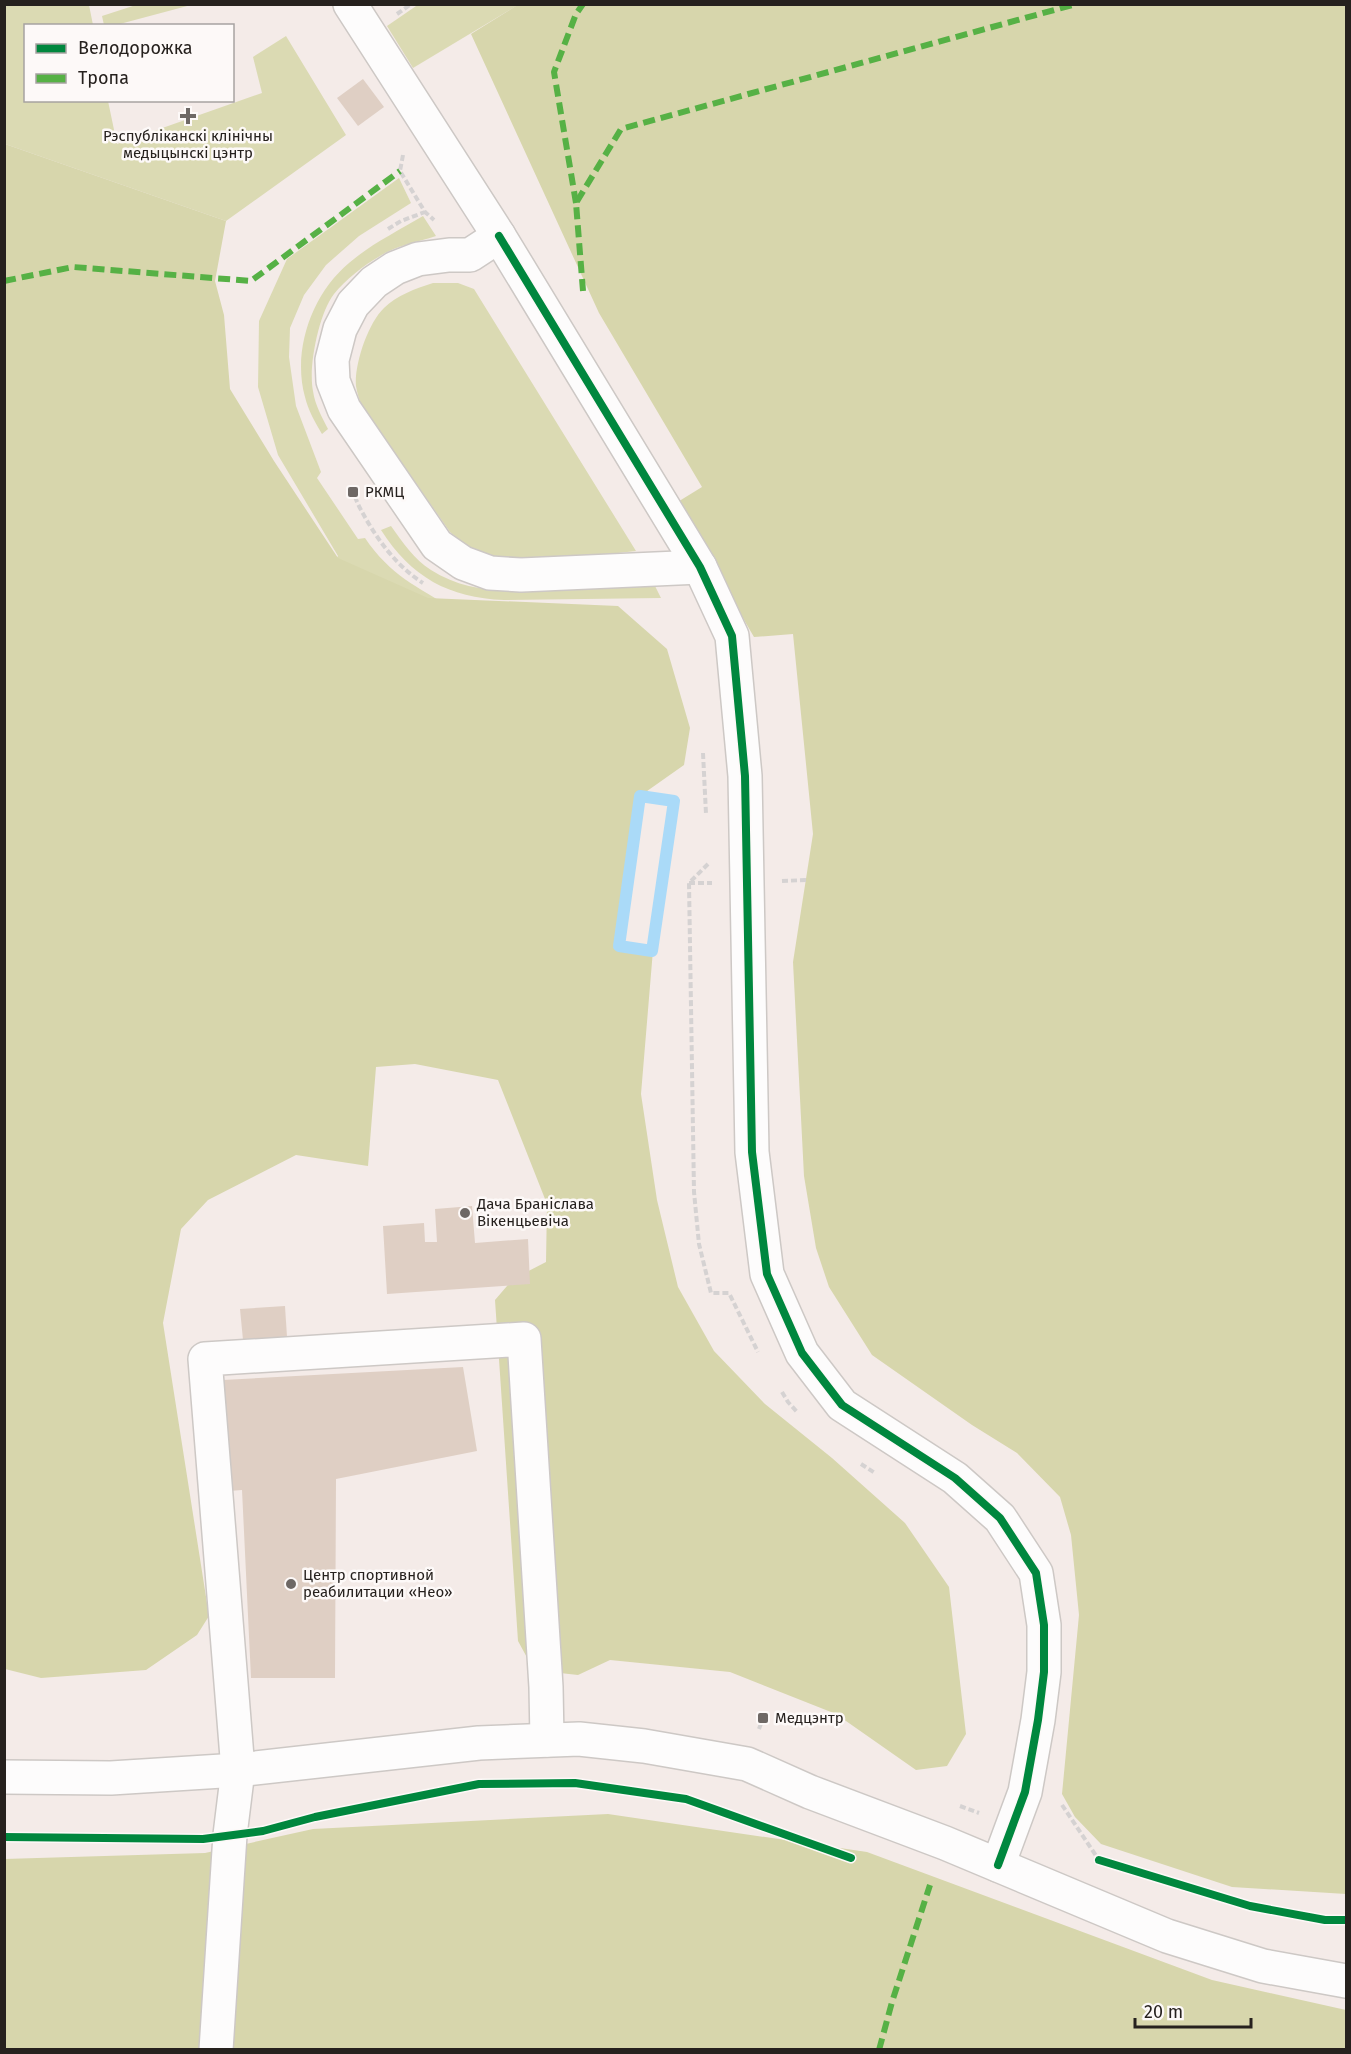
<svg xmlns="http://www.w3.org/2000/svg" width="1351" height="2054" font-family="'Fira Sans',sans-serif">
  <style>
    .green { fill: #dbdab3 }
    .forest { fill: #d7d6ac }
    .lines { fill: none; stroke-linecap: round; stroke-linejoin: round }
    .stream { stroke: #aadaf8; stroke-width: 12 }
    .building { fill: #dfcfc4 }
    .minor-casing { stroke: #cdc8c5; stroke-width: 36 }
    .path { stroke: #d5d2d2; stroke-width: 4; stroke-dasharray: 6 3; stroke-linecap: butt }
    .minor { stroke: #fdfcfc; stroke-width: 33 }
    .quiet { stroke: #56b145; stroke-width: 6; stroke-dasharray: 12 6; stroke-linecap: butt }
    .cycleway-casing { stroke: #fdf9f8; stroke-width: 11 }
    .cycleway { stroke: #00873e; stroke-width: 8 }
    .poi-dot { fill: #6e6865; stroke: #fdf9f8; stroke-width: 2 }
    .labels { text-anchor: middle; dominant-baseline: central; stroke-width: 5; stroke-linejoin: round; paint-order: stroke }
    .poi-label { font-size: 15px; fill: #26211e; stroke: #fdf9f8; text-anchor: start }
  </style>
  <rect width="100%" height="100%" fill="#f4ebe8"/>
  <g class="green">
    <path d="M 5,4 L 89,5 L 93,25 L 26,26 L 26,100 L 108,101 L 117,144 L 262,93 L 253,57 L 286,36 L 346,135 L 226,221 L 5,144 Z"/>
    <path d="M 139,4 L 191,4 L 191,5 L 116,25 L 104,25 L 102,16 Z"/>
    <path d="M 419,4 L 518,4 L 518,5 L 413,68 L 387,26 Z"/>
    <path d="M 399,178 L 411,203 L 359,236 L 326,265 L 304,295 L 290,328 L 289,357 L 296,406 L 321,472 L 317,478 L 358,539 L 365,538 C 390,575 417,587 454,609 L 333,563 L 338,556 L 278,455 L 258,387 L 259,321 L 287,259 Z"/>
    <path d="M 423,216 L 436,236 C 418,242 395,246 380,256 C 364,265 345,280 334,294 C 319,313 308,367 313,391 C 315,405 322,417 328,429 L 322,434 C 315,422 308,410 305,397 C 292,350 312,294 349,263 C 371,244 398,231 423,216 Z"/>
    <path d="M 433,283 L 458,283 L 474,289 L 636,551 L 547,561 L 501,558 L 470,549 L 450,532 L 361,405 C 359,399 357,392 356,386 C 354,365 368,323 384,308 C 397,295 415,289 433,283 Z"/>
    <path d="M 391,526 C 403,543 414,559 431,570 C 479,601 543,590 596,586 C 616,585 636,582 655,586 L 661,598 L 504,600 C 449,598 411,577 381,530 Z"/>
  </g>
  <g class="forest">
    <path d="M 519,4 L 1346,5 L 1346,1894 L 1232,1887 L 1101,1844 L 1075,1817 L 1062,1794 L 1079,1615 L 1071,1535 L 1060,1497 L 1017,1453 L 972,1425 L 872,1355 L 829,1287 L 816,1248 L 804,1176 L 793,962 L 813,834 L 793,634 L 754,637 L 676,503 L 702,487 L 599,313 L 471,34 Z"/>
    <path d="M 5,144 L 226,221 L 215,281 L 224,315 L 230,389 L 274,461 L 338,558 L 428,598 L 618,606 L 667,649 L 690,728 L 684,765 L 640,796 L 618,946 L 653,950 L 641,1094 L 657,1200 L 678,1287 L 714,1351 L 765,1404 L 832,1458 L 905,1523 L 949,1587 L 966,1734 L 947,1766 L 916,1770 L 836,1714 L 730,1672 L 610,1660 L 578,1675 L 551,1672 L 530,1663 L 518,1641 L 495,1300 L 513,1279 L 546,1262 L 547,1204 L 498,1080 L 415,1064 L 376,1067 L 368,1166 L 296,1155 L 208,1200 L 181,1229 L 163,1323 L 209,1616 L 197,1635 L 146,1670 L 41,1678 L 5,1669 Z"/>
    <path d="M 608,1814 L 867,1852 L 1212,1980 L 1346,2010 L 1346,2049 L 5,2049 L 4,1859 L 205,1853 L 313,1829 Z"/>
  </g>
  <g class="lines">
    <path class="stream" d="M 640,796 L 674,801 L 652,951 L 619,946 Z"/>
  </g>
  <g class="building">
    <path d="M 363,79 L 384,107 L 358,126 L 337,98 Z"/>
    <path d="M 472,1206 L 475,1243 L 528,1239 L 530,1284 L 387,1294 L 383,1226 L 424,1223 L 425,1242 L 437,1242 L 435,1209 Z"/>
    <path d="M 285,1306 L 287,1337 L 243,1340 L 240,1309 Z"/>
    <path d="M 463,1367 L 477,1451 L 336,1479 L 335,1678 L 251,1678 L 242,1490 L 229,1491 L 223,1380 Z"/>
  </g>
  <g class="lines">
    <g class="minor-casing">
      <g id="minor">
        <path d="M 350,4 L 499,236 L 700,567 L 732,636 L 745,776 L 752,1152 L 767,1274 L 802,1353 L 842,1405 L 955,1478 L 1000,1518 L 1036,1573 L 1044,1625 L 1044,1672 L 1038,1720 L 1025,1792 L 998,1865"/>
        <path d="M 499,236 L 470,255 L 449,255 L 418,259 L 395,268 L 374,282 L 353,304 L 340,329 L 332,360 L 333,381 L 344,409 L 437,545 L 463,563 L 490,573 L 521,575 L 700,567"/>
        <path d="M 4,1777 L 111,1778 L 238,1770 L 479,1743 L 579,1739 L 644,1746 L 747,1764 L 810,1792 L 945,1843 L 1167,1936 L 1263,1966 L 1346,1981"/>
        <path d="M 216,2050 L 230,1835 L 238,1770 L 205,1359 L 524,1339 L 546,1687 L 547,1740"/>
      </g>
    </g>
    <g class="path">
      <path d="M 397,14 L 411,4"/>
      <path d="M 403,155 L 400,171 L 425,212 L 434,220"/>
      <path d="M 388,229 L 401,221 L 425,212"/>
      <path d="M 350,489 C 355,495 357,503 361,510 C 376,538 396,566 423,583"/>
      <path d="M 703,753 L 706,814"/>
      <path d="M 708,864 L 689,883 L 694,1192 L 699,1244 L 711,1293 L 729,1293 L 758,1352"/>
      <path d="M 782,881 L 806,880"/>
      <path d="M 689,883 L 712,883"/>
      <path d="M 782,1392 L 788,1402 L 797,1412"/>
      <path d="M 861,1464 L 875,1473"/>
      <path d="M 759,1729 L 763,1718"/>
      <path d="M 1062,1805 L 1099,1860"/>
      <path d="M 960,1806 L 979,1813"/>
    </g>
    <use href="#minor" class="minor"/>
    <g class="quiet">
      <path d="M 576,203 L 554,72 L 576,14 L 583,4"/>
      <path d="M 4,281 L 73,267 L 251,281 L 400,171"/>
      <path d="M 583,291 L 576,203 L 621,129 L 1076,4"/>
      <path d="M 879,2050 L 892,2002 L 930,1885"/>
    </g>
    <g class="cycleway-casing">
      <g id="cycleway">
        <path d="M 499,236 L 700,567 L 732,636 L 745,776 L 752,1152 L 767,1274 L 802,1353 L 842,1405 L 955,1478 L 1000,1518 L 1036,1573 L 1044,1625 L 1044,1672 L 1038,1720 L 1025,1792 L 998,1865"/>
        <path d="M 4,1837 L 203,1839 L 263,1831 L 315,1817 L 479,1784 L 575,1783 L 686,1799 L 851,1858"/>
        <path d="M 1099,1860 L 1250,1906 L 1325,1920 L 1346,1920"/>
      </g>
    </g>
    <use href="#cycleway" class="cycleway"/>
  </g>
  <g class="poi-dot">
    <path d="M185 107h6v6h6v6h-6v6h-6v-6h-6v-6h6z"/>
    <rect x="347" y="486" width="12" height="12" rx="3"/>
    <circle cx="465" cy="1213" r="6"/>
    <circle cx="291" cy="1584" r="6"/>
    <rect x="757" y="1712" width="12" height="12" rx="3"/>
  </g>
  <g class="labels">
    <g class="poi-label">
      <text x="188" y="136" text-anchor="middle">Рэспубліканскі клінічны<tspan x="188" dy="17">медыцынскі цэнтр</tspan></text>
      <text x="365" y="492">РКМЦ</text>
      <text x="477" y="1204">Дача Браніслава<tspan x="477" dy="17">Вікенцьевіча</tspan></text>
      <text x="303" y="1575">Центр спортивной<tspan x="303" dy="17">реабилитации «Нео»</tspan></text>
      <text x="775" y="1718">Медцэнтр</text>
    </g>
  </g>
  <rect width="1351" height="2054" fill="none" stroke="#26211e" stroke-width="12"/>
  <rect x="24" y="24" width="210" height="78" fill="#fdf9f8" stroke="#a7a3a1" stroke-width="1.5"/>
  <rect x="36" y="44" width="30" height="9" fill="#00873e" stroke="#a7a3a1" stroke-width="1.5"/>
  <text x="78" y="54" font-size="18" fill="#26211e">Велодорожка</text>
  <rect x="36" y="74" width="30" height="9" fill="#56b145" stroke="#a7a3a1" stroke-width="1.5"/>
  <text x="78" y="84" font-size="18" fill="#26211e">Тропа</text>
  <path d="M1135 2018v9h116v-9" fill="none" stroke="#26211e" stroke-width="3"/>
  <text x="1144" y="2018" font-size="18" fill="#26211e" stroke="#fdf9f8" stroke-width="4.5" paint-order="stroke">20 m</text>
</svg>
